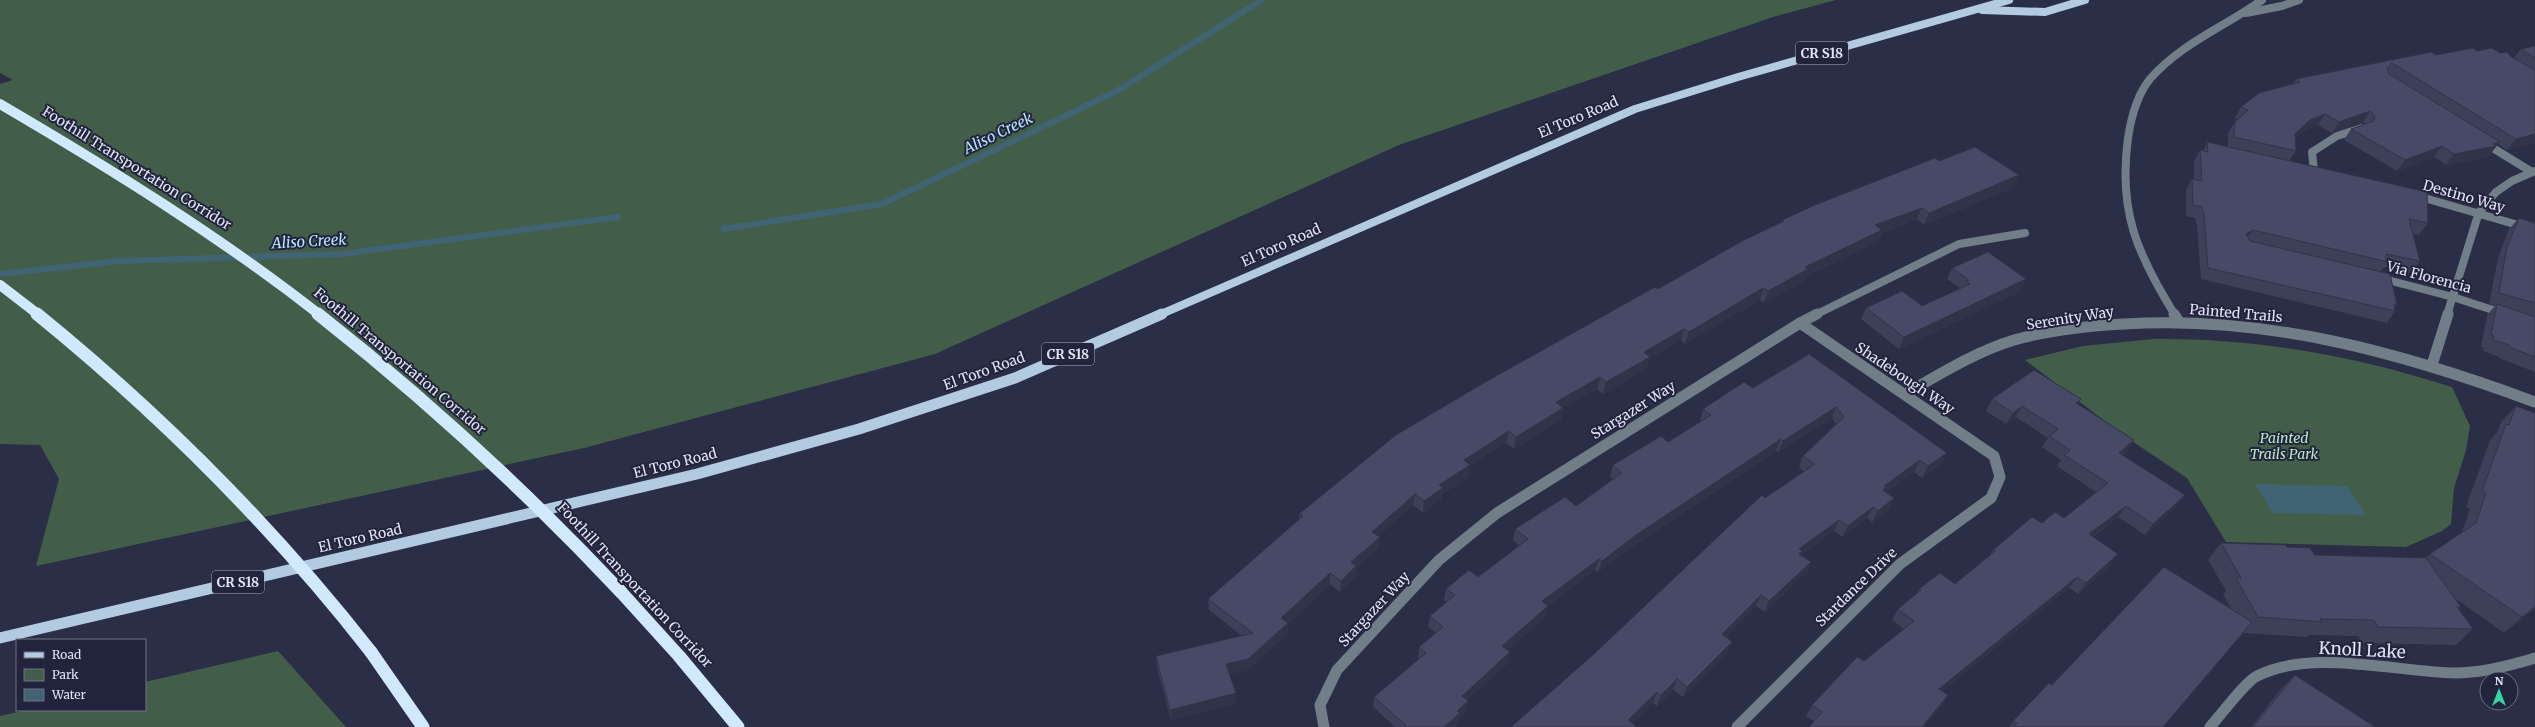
<svg xmlns="http://www.w3.org/2000/svg" width="2535" height="727" font-family="Merriweather,serif">
  <style>
    .green { fill: #435e48 }
    .water { fill: #416474 }
    .lines { fill: none; stroke-linecap: round; stroke-linejoin: round }
    .stream { stroke: #416474; stroke-width: 6 }
    .minor-far1 { stroke: #717e88; stroke-width: 8 }
    .minor { stroke: #717e88; stroke-width: 11 }
    .major-far1 { stroke: #b2cbe1; stroke-width: 8 }
    .major { stroke: #b2cbe1; stroke-width: 11 }
    .highway { stroke: #d1e9fe; stroke-width: 13 }
    .highway-bridge-far1 { stroke: #d1e9fe; stroke-width: 10 }
    .highway-bridge { stroke: #d1e9fe; stroke-width: 13 }
    .wall { fill: #3c4059 }
    .shaded-wall { fill: #313448 }
    .building { fill: #464a67; stroke: #313448 }
    .labels { text-anchor: middle; dominant-baseline: central; stroke-width: 4; stroke-linejoin: round; paint-order: stroke }
    .shield { fill: #21243c; stroke: #a7aabd; stroke-width: 1 }
    .shield-label { font-size: 13px; font-weight: bold; fill: #e1e4f4 }
    .street-label { font-size: 14px; fill: #e1e4f4; stroke: #21243c }
    .park-label { font-size: 14px; font-style: italic; fill: #b8ebc1; stroke: #21243c }
    .water-label { font-size: 15px; font-style: italic; fill: #b3e7fe; stroke: #21243c }
    .near-street-label { font-size: 17px; fill: #e1e4f4; stroke: #21243c }
  </style>
  <rect width="100%" height="100%" fill="#2b2e47"/>
  <g class="green">
    <path d="M 0,0 L 1836,0 L 1776,16 L 1399,145 L 935,354 L 584,448 L 36,566 L 59,479 L 40,445 L 0,444 L 0,84 L 13,80 L 0,73 Z"/>
    <path d="M 2154,339 C 2257,338 2355,356 2452,387 L 2470,426 L 2466,450 L 2454,488 L 2451,524 L 2442,531 L 2406,547 L 2226,542 L 2187,478 L 2123,435 L 2025,360 L 2083,346 Z"/>
    <path d="M 278,651 L 346,727 L 0,727 L 0,716 L 27,710 L 145,710 L 145,682 Z"/>
  </g>
  <path class="water" d="M 2255,484 L 2347,486 L 2366,515 L 2273,513 Z"/>
  <g class="lines">
    <g class="stream">
      <path d="M 723,229 L 882,204 L 1117,91 L 1262,0"/>
      <path d="M 0,274 L 119,261 L 343,254 L 618,217"/>
    </g>
    <g class="minor-far1">
      <path d="M 2246,13 L 2282,6 L 2299,0"/>
      <path d="M 2483,142 L 2532,172"/>
      <path d="M 2314,172 L 2312,152 L 2337,136 L 2362,128"/>
      <path d="M 2414,195 L 2535,230"/>
      <path d="M 2380,278 L 2453,297 L 2505,314"/>
      <path d="M 1815,315 L 1959,244 L 2025,233"/>
      <path d="M 2175,315 C 2137,254 2118,211 2128,138 C 2131,118 2137,95 2150,79 C 2180,44 2226,26 2262,0"/>
      <path d="M 2447,315 L 2479,212 L 2496,192 L 2512,181 L 2535,171"/>
    </g>
    <g class="minor">
      <path d="M 2174,314 L 2179,322"/>
      <path d="M 2432,365 L 2448,314"/>
      <path d="M 1905,394 C 1940,374 1975,352 2014,340 C 2049,330 2088,326 2124,324 C 2267,315 2403,353 2535,402"/>
      <path d="M 1324,727 L 1320,705 L 1337,670 L 1439,560 L 1497,513 L 1800,323 L 1817,314"/>
      <path d="M 1737,727 L 1900,564 L 1991,498 L 2000,477 L 1994,456 L 1800,323"/>
      <path d="M 2210,727 C 2220,716 2246,681 2257,676 C 2312,648 2396,672 2455,673 C 2482,673 2509,666 2535,658"/>
    </g>
    <g class="major-far1">
      <path d="M 1982,10 L 2045,12 L 2085,0"/>
      <path d="M 1159,315 L 1635,109 L 1738,77 L 2009,0"/>
    </g>
    <path class="major" d="M 0,638 L 697,474 L 859,429 L 1015,378 L 1162,314"/>
    <g class="highway">
      <path d="M 621,592 L 679,656 L 738,727"/>
      <path d="M 371,652 L 423,727"/>
    </g>
    <g class="highway-bridge-far1">
      <path d="M 0,104 C 111,169 219,236 320,315"/>
      <path d="M 0,285 L 39,315"/>
    </g>
    <g class="highway-bridge">
      <path d="M 37,314 C 160,414 274,528 371,652"/>
      <path d="M 318,314 C 426,399 527,492 621,592"/>
    </g>
  </g>
  <g class="wall">
    <path d="M 2535,46 L 2535,143 L 2507,150 L 2498,144 L 2491,153 L 2487,157 L 2446,165 L 2434,157 L 2397,171 L 2344,140 L 2351,129 L 2365,124 L 2363,122 L 2332,133 L 2318,125 L 2303,131 L 2295,138 L 2296,151 L 2289,161 L 2428,223 L 2419,235 L 2412,233 L 2420,261 L 2411,273 L 2384,267 L 2380,272 L 2397,305 L 2395,307 L 2395,311 L 2387,323 L 2201,279 L 2197,226 L 2195,218 L 2186,216 L 2186,190 L 2192,179 L 2194,179 L 2194,162 L 2200,150 L 2203,151 L 2207,142 L 2228,147 L 2228,133 L 2235,122 L 2237,120 L 2235,118 L 2241,107 L 2293,83 L 2296,79 L 2436,55 L 2477,51 L 2500,53 L 2510,56 L 2514,58 L 2521,49 Z"/>
    <path d="M 1939,161 L 2014,187 L 1924,225 L 1917,219 L 1882,233 L 1878,242 L 1806,276 L 1804,281 L 1764,303 L 1760,300 L 1685,344 L 1681,340 L 1650,358 L 1647,368 L 1603,394 L 1597,389 L 1563,408 L 1561,420 L 1514,449 L 1506,443 L 1470,466 L 1469,477 L 1442,494 L 1441,499 L 1423,513 L 1413,505 L 1378,536 L 1379,548 L 1356,568 L 1356,577 L 1340,592 L 1330,584 L 1288,624 L 1287,634 L 1248,670 L 1229,674 L 1236,704 L 1171,720 L 1157,667 L 1156,656 L 1242,636 L 1209,610 L 1208,599 L 1299,520 L 1299,514 L 1658,289 L 1781,223 L 1782,220 Z"/>
    <path d="M 2519,218 L 2535,223 L 2535,372 L 2499,358 L 2499,357 L 2483,351 L 2484,348 L 2481,347 L 2487,315 L 2495,306 L 2489,304 L 2498,258 L 2509,229 Z"/>
    <path d="M 1952,268 L 2021,291 L 1899,349 L 1861,319 L 1866,308 L 1922,306 L 1960,288 L 1947,279 Z"/>
    <path d="M 1809,354 L 1941,464 L 1922,478 L 1914,472 L 1886,492 L 1894,498 L 1889,510 L 1872,522 L 1867,518 L 1842,537 L 1834,531 L 1801,555 L 1811,562 L 1806,573 L 1765,612 L 1756,606 L 1726,637 L 1732,642 L 1727,653 L 1683,697 L 1673,690 L 1657,706 L 1653,703 L 1632,723 L 1511,727 L 1594,654 L 1765,498 L 1804,472 L 1799,467 L 1803,456 L 1836,424 L 1832,418 L 1778,452 L 1776,451 L 1632,547 L 1598,572 L 1595,570 L 1548,606 L 1546,617 L 1507,650 L 1510,652 L 1508,663 L 1467,700 L 1468,701 L 1466,712 L 1459,719 L 1458,724 L 1454,727 L 1395,727 L 1373,707 L 1374,697 L 1419,659 L 1418,658 L 1419,647 L 1436,633 L 1428,627 L 1430,616 L 1447,602 L 1444,600 L 1446,589 L 1478,577 L 1520,546 L 1513,540 L 1515,529 L 1576,506 L 1613,479 L 1610,476 L 1613,465 L 1668,442 L 1701,422 L 1700,421 L 1703,409 L 1753,388 Z"/>
    <path d="M 1992,399 L 2078,405 L 2134,440 L 2127,452 L 2123,455 L 2185,495 L 2176,507 L 2145,535 L 2118,517 L 2093,537 L 2110,566 L 2078,594 L 2069,588 L 1942,691 L 1948,695 L 1942,706 L 1814,721 L 1806,716 L 1812,705 L 1864,661 L 1904,629 L 1892,620 L 1898,609 L 1916,594 L 1919,589 L 1955,584 L 1989,556 L 1993,550 L 2042,523 L 2064,518 L 2096,492 L 2057,466 L 2061,460 L 2042,447 L 2048,438 L 2016,417 L 2006,424 L 1986,411 Z"/>
    <path d="M 2516,406 L 2535,413 L 2535,609 L 2504,633 L 2455,598 L 2461,607 L 2459,609 L 2473,629 L 2456,645 L 2363,643 L 2358,636 L 2309,635 L 2307,637 L 2244,633 L 2244,632 L 2163,727 L 2009,727 L 2013,721 L 2052,685 L 2231,609 L 2223,594 L 2226,591 L 2208,560 L 2221,543 L 2287,547 L 2315,555 L 2426,558 L 2430,554 L 2462,532 L 2470,509 L 2466,507 L 2490,440 L 2497,433 L 2501,422 Z"/>
    <path d="M 2295,675 L 2375,727 L 2251,727 L 2280,690 Z"/>
  </g>
  <g class="shaded-wall">
    <path d="M 2370,111 L 2363,122 L 2332,133 L 2339,122 Z"/>
    <path d="M 2325,114 L 2318,125 L 2303,131 L 2288,145 L 2295,134 L 2310,120 Z"/>
    <path d="M 2535,134 L 2535,143 L 2507,150 L 2516,139 Z"/>
    <path d="M 2500,142 L 2491,153 L 2487,157 L 2446,165 L 2454,154 Z"/>
    <path d="M 2442,146 L 2434,157 L 2397,171 L 2405,160 Z"/>
    <path d="M 2019,175 L 2014,187 L 1924,225 L 1929,213 Z"/>
    <path d="M 1922,208 L 1917,219 L 1882,233 L 1878,242 L 1806,276 L 1804,281 L 1764,303 L 1768,291 L 1805,267 L 1875,225 Z"/>
    <path d="M 2253,230 L 2245,241 L 2246,234 Z"/>
    <path d="M 2026,279 L 2021,291 L 1899,349 L 1904,337 Z"/>
    <path d="M 1763,288 L 1760,300 L 1685,344 L 1689,332 Z"/>
    <path d="M 1684,329 L 1681,340 L 1650,358 L 1647,368 L 1603,394 L 1606,382 L 1644,352 Z"/>
    <path d="M 1600,377 L 1597,389 L 1553,414 L 1556,402 Z"/>
    <path d="M 2022,406 L 2016,417 L 2006,424 L 2013,413 Z"/>
    <path d="M 1836,407 L 1832,418 L 1778,452 L 1783,441 Z"/>
    <path d="M 1563,408 L 1561,420 L 1514,449 L 1516,437 Z"/>
    <path d="M 1509,431 L 1506,443 L 1470,466 L 1469,477 L 1442,494 L 1441,499 L 1423,513 L 1424,501 L 1464,460 Z"/>
    <path d="M 1781,439 L 1776,451 L 1632,547 L 1598,572 L 1602,561 L 1636,535 Z"/>
    <path d="M 2134,440 L 2127,452 L 2112,464 L 2119,453 Z"/>
    <path d="M 1947,453 L 1941,464 L 1922,478 L 1928,466 Z"/>
    <path d="M 1920,460 L 1914,472 L 1882,495 L 1877,501 L 1884,486 Z"/>
    <path d="M 1415,494 L 1413,505 L 1371,543 L 1372,532 Z"/>
    <path d="M 2185,495 L 2176,507 L 2145,535 L 2153,524 Z"/>
    <path d="M 1894,498 L 1889,510 L 1872,522 L 1878,511 Z"/>
    <path d="M 2126,506 L 2118,517 L 2081,545 L 2089,534 Z"/>
    <path d="M 1873,507 L 1867,518 L 1842,537 L 1848,526 Z"/>
    <path d="M 1839,520 L 1834,531 L 1801,555 L 1798,562 L 1799,549 Z"/>
    <path d="M 1380,537 L 1379,548 L 1356,568 L 1356,577 L 1340,592 L 1341,581 L 1351,562 Z"/>
    <path d="M 2118,554 L 2110,566 L 2078,594 L 2086,583 Z"/>
    <path d="M 1599,559 L 1595,570 L 1548,606 L 1546,617 L 1499,657 L 1502,646 L 1542,601 Z"/>
    <path d="M 1811,562 L 1806,573 L 1765,612 L 1769,601 Z"/>
    <path d="M 1330,573 L 1330,584 L 1288,624 L 1287,634 L 1248,670 L 1227,675 L 1226,664 L 1281,618 Z"/>
    <path d="M 2077,577 L 2069,588 L 1932,699 L 1939,689 Z"/>
    <path d="M 1761,595 L 1756,606 L 1718,645 L 1722,634 Z"/>
    <path d="M 2535,607 L 2535,609 L 2504,633 L 2522,617 Z"/>
    <path d="M 1732,642 L 1727,653 L 1683,697 L 1687,687 Z"/>
    <path d="M 1510,652 L 1508,663 L 1460,707 L 1462,696 Z"/>
    <path d="M 1677,679 L 1673,690 L 1657,706 L 1661,695 Z"/>
    <path d="M 1657,692 L 1653,703 L 1628,727 L 1628,720 Z"/>
    <path d="M 1236,693 L 1236,704 L 1171,720 L 1170,710 Z"/>
    <path d="M 1948,695 L 1942,706 L 1924,727 L 1922,727 Z"/>
    <path d="M 1468,701 L 1466,712 L 1459,719 L 1458,724 L 1454,727 L 1444,727 L 1457,711 Z"/>
  </g>
  <g class="building">
    <path d="M 2535,46 L 2535,58 L 2521,49 Z"/>
    <path d="M 2473,48 L 2477,51 L 2492,48 L 2500,53 L 2507,52 L 2510,56 L 2535,70 L 2535,134 L 2516,139 L 2392,63 L 2387,68 L 2389,74 L 2500,142 L 2493,144 L 2496,146 L 2454,154 L 2442,146 L 2405,160 L 2351,129 L 2374,121 L 2375,116 L 2370,111 L 2339,122 L 2325,114 L 2310,120 L 2295,134 L 2296,151 L 2234,137 L 2235,122 L 2248,110 L 2241,107 L 2259,93 L 2300,82 L 2296,79 L 2431,52 L 2436,55 Z"/>
    <path d="M 2207,142 L 2427,192 L 2428,223 L 2409,219 L 2420,261 L 2386,254 L 2388,262 L 2253,230 L 2246,234 L 2250,241 L 2390,274 L 2397,305 L 2394,304 L 2395,311 L 2208,268 L 2204,215 L 2202,207 L 2193,205 L 2192,179 L 2202,181 L 2200,150 L 2208,152 Z"/>
    <path d="M 1975,147 L 2019,175 L 1929,213 L 1922,208 L 1875,225 L 1882,230 L 1805,267 L 1808,269 L 1768,291 L 1763,288 L 1689,332 L 1684,329 L 1644,352 L 1650,357 L 1606,382 L 1600,377 L 1556,402 L 1563,408 L 1516,437 L 1509,431 L 1464,460 L 1470,465 L 1439,485 L 1443,488 L 1424,501 L 1415,494 L 1372,532 L 1380,537 L 1351,562 L 1356,566 L 1341,581 L 1330,573 L 1281,618 L 1288,623 L 1248,659 L 1226,664 L 1236,693 L 1170,710 L 1156,656 L 1253,633 L 1208,599 L 1303,516 L 1299,514 L 1396,435 L 1482,384 L 1655,287 L 1658,289 L 1742,241 L 1784,221 L 1782,220 L 1815,205 L 1935,158 L 1939,161 Z"/>
    <path d="M 2519,218 L 2535,223 L 2535,303 L 2499,293 L 2507,247 Z"/>
    <path d="M 1988,252 L 2026,279 L 1904,337 L 1866,308 L 1902,291 L 1922,306 L 1970,284 L 1966,281 L 1969,280 L 1952,268 Z"/>
    <path d="M 2497,304 L 2535,317 L 2535,357 L 2509,347 L 2509,345 L 2493,340 L 2494,336 L 2491,335 Z"/>
    <path d="M 1809,354 L 1947,453 L 1928,466 L 1920,460 L 1884,486 L 1886,487 L 1883,490 L 1894,498 L 1878,511 L 1873,507 L 1848,526 L 1839,520 L 1799,549 L 1803,551 L 1799,554 L 1811,562 L 1769,601 L 1761,595 L 1722,634 L 1732,642 L 1687,687 L 1677,679 L 1661,695 L 1657,692 L 1628,720 L 1637,727 L 1511,727 L 1594,654 L 1762,495 L 1765,498 L 1815,464 L 1803,456 L 1844,417 L 1836,407 L 1783,441 L 1781,439 L 1636,535 L 1602,561 L 1599,559 L 1542,601 L 1548,606 L 1502,646 L 1510,652 L 1462,696 L 1468,701 L 1457,711 L 1460,713 L 1444,727 L 1408,727 L 1374,697 L 1426,653 L 1419,647 L 1443,627 L 1430,616 L 1455,595 L 1446,589 L 1469,570 L 1478,577 L 1528,539 L 1515,529 L 1565,497 L 1576,506 L 1622,473 L 1613,465 L 1661,436 L 1668,442 L 1711,415 L 1703,409 L 1744,382 L 1753,388 Z"/>
    <path d="M 2034,370 L 2081,399 L 2076,403 L 2134,440 L 2119,453 L 2185,495 L 2153,524 L 2126,506 L 2089,534 L 2118,554 L 2086,583 L 2077,577 L 1939,689 L 1948,695 L 1922,727 L 1809,727 L 1822,712 L 1812,705 L 1857,657 L 1864,661 L 1914,621 L 1898,609 L 1921,590 L 1919,589 L 1940,573 L 1955,584 L 1995,551 L 1993,550 L 2032,517 L 2042,523 L 2055,512 L 2064,518 L 2108,483 L 2064,455 L 2070,450 L 2049,436 L 2058,429 L 2022,406 L 2013,413 L 1992,399 Z"/>
    <path d="M 2516,406 L 2535,413 L 2535,607 L 2522,617 L 2430,554 L 2476,523 L 2486,493 L 2482,491 L 2506,424 L 2509,425 Z"/>
    <path d="M 2221,543 L 2286,545 L 2287,547 L 2310,548 L 2315,555 L 2426,558 L 2461,607 L 2457,607 L 2473,629 L 2378,627 L 2374,620 L 2320,619 L 2322,622 L 2258,617 L 2236,578 L 2241,578 Z"/>
    <path d="M 2164,567 L 2252,622 L 2163,727 L 2013,727 L 2017,723 L 2013,721 L 2049,683 L 2052,685 Z"/>
    <path d="M 2295,675 L 2375,727 L 2253,727 Z"/>
  </g>
  <g class="labels">
    <g class="shield">
      <rect x="1796" y="42" width="52" height="22" rx="3"/>
      <rect x="1042" y="343" width="52" height="22" rx="3"/>
      <rect x="212" y="571" width="52" height="22" rx="3"/>
    </g>
    <g class="shield-label">
      <text x="1822" y="53">CR S18</text>
      <text x="1068" y="354">CR S18</text>
      <text x="238" y="582">CR S18</text>
    </g>
    <g class="street-label">
      <text transform="translate(1578 117) rotate(-23)">El Toro Road</text>
      <text transform="translate(137 168) rotate(32)">Foothill Transportation Corridor</text>
      <text transform="translate(2464 196) rotate(16)">Destino Way</text>
      <text transform="translate(1281 245) rotate(-24)">El Toro Road</text>
      <text transform="translate(2429 277) rotate(15)">Via Florencia</text>
      <text transform="translate(2236 313) rotate(5)">Painted Trails</text>
      <text transform="translate(2070 318) rotate(-9)">Serenity Way</text>
      <text transform="translate(400 361) rotate(40)">Foothill Transportation Corridor</text>
      <text transform="translate(984 371) rotate(-20)">El Toro Road</text>
      <text transform="translate(1905 378) rotate(34)">Shadebough Way</text>
      <text transform="translate(1633 410) rotate(-32)">Stargazer Way</text>
      <text transform="translate(675 463) rotate(-14)">El Toro Road</text>
      <text transform="translate(360 538) rotate(-13)">El Toro Road</text>
      <text transform="translate(635 585) rotate(47)">Foothill Transportation Corridor</text>
      <text transform="translate(1856 587) rotate(-44)">Stardance Drive</text>
      <text transform="translate(1374 609) rotate(-47)">Stargazer Way</text>
    </g>
    <g class="park-label">
      <text x="2284" y="438">Painted<tspan x="2284" dy="16">Trails Park</tspan></text>
    </g>
    <g class="water-label">
      <text transform="translate(998 133) rotate(-26)">Aliso Creek</text>
      <text transform="translate(309 241) rotate(-3)">Aliso Creek</text>
    </g>
    <g class="near-street-label">
      <text transform="translate(2362 650) rotate(3)">Knoll Lake</text>
    </g>
  </g>
  <rect x="16" y="639" width="130" height="72" fill="#21243c" stroke="#6e7186"/>
  <rect x="24" y="652" width="20" height="6" fill="#b2cbe1" stroke="#6e7186"/>
  <text x="52" y="659" font-size="12" fill="#e1e4f4">Road</text>
  <rect x="24" y="669" width="20" height="12" fill="#435e48" stroke="#6e7186"/>
  <text x="52" y="679" font-size="12" fill="#e1e4f4">Park</text>
  <rect x="24" y="689" width="20" height="12" fill="#416474" stroke="#6e7186"/>
  <text x="52" y="699" font-size="12" fill="#e1e4f4">Water</text>
  <g transform="translate(2499 691)"><circle r="19" fill="#21243c" stroke="#6e7186"/>
  <path d="M0-3L7 15L0 10L-7 15Z" fill="#39d4a5"/>
  <text y="-6" font-size="11" font-weight="bold" text-anchor="middle" fill="#e1e4f4">N</text>
  </g>
</svg>
